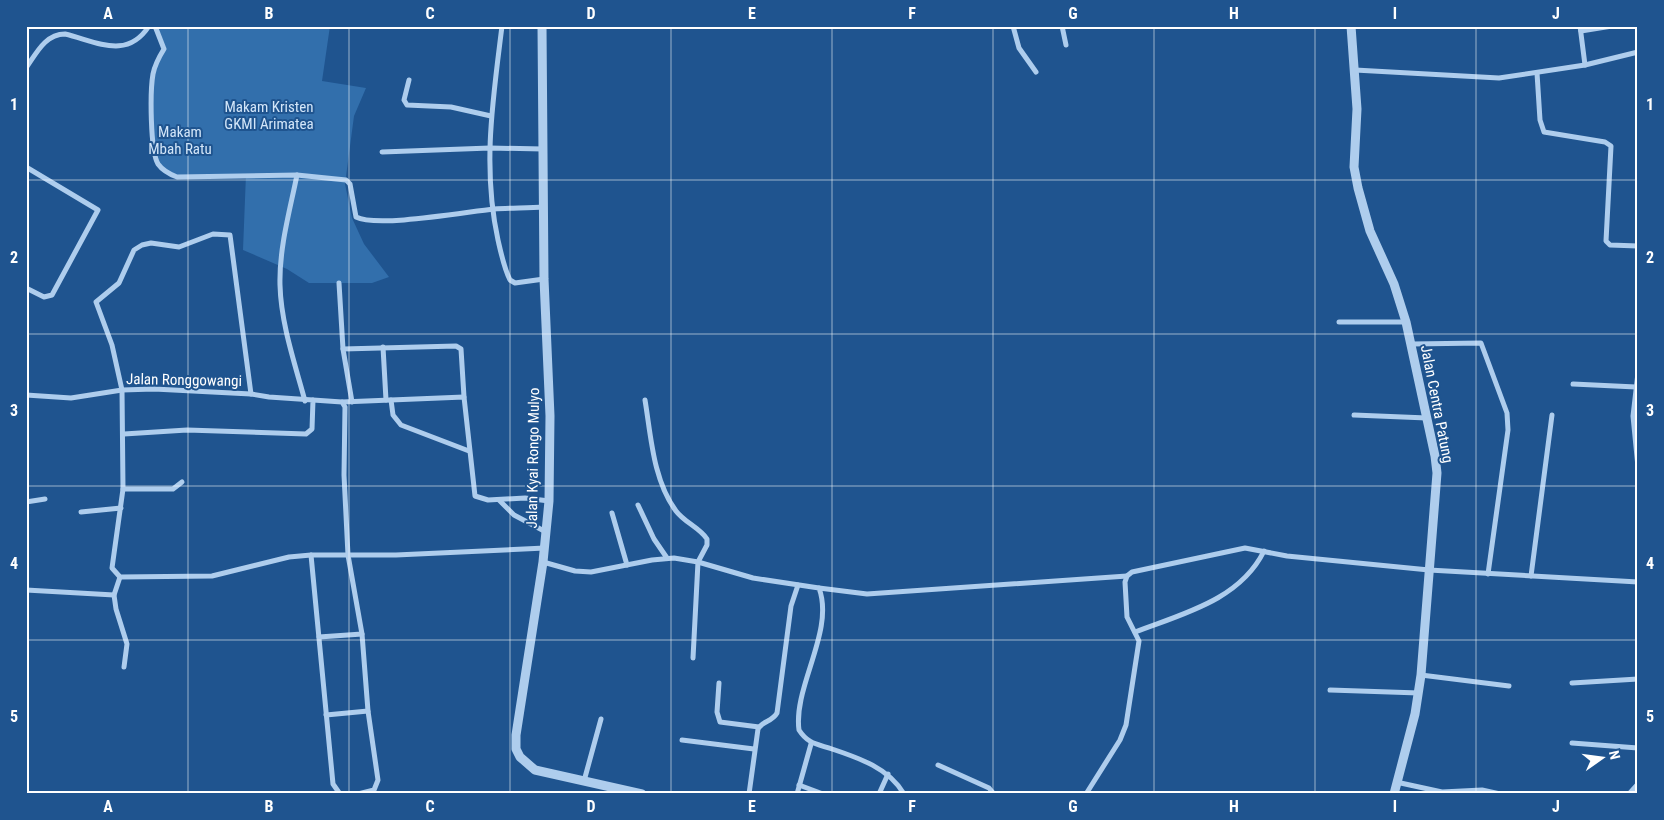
<svg xmlns="http://www.w3.org/2000/svg" width="1664" height="820" font-family="'Roboto Condensed',sans-serif">
  <style>
    .green { fill: #326fac }
    .lines { fill: none; stroke-linecap: round; stroke-linejoin: round }
    .minor { stroke: #aecded; stroke-width: 5 }
    .tertiary { stroke: #aecded; stroke-width: 9 }
    .grid { fill: none; stroke: #fff; stroke-width: 1; stroke-opacity: 0.55 }
    .labels { text-anchor: middle; dominant-baseline: central; stroke-width: 4; stroke-linejoin: round; paint-order: stroke }
    .park-label { font-size: 15px; fill: #d3e6f9; stroke: #1f548f }
    .street-label { font-size: 15px; fill: #fff; stroke: #1f548f }
    .neatline { fill: none; stroke: #fff; stroke-width: 2 }
    .grid-label { font-size: 16px; text-anchor: middle; font-weight: bold; fill: #fff }
  </style>
  <rect width="100%" height="100%" fill="#1f548f"/>
  <path class="green" d="M 157,26 L 330,26 L 322,81 L 366,88 L 354,116 L 345,184 L 352,218 L 364,244 L 389,277 L 372,283 L 309,283 L 287,269 L 243,250 L 246,174 L 177,175 C 170,173 163,170 159,162 C 152,151 151,87 154,73 C 157,64 162,56 166,48 Z"/>
  <g class="lines">
    <g class="minor">
      <path d="M 155,26 L 164,49 C 159,57 155,64 153,74 C 150,91 150,150 158,164 C 163,171 169,174 177,177 L 297,175 L 346,180 L 350,184 L 356,217 C 377,228 465,212 494,209 C 510,208 527,208 544,207"/>
      <path d="M 502,26 C 493,99 482,167 498,240 C 501,253 504,268 510,280 L 515,283 L 544,279"/>
      <path d="M 1013,26 L 1019,48 L 1036,72"/>
      <path d="M 1062,26 L 1066,45"/>
      <path d="M 1580,26 L 1585,65"/>
      <path d="M 1581,31 L 1612,26"/>
      <path d="M 26,68 C 36,54 45,34 65,34 C 98,42 127,60 149,26"/>
      <path d="M 1355,70 L 1499,78 L 1585,65 L 1638,52"/>
      <path d="M 1537,73 L 1540,120 L 1544,132 L 1605,142 L 1611,146 L 1606,241 L 1610,245 L 1638,246"/>
      <path d="M 409,80 L 404,100 L 407,105 L 451,107 L 491,116"/>
      <path d="M 382,152 L 490,148 L 543,149"/>
      <path d="M 26,167 L 98,210 L 52,295 L 44,297 L 26,288"/>
      <path d="M 297,175 C 290,210 279,248 280,285 C 281,324 295,364 305,401"/>
      <path d="M 339,283 L 343,349"/>
      <path d="M 1339,322 L 1406,322"/>
      <path d="M 1412,344 L 1481,343 L 1507,413 L 1508,430 L 1488,574"/>
      <path d="M 383,347 L 386,400"/>
      <path d="M 1638,373 L 1633,416 L 1638,467"/>
      <path d="M 1573,384 L 1636,387"/>
      <path d="M 251,394 L 230,235 L 213,234 L 179,247 L 151,243 L 142,245 L 134,250 L 119,283 L 96,302 L 112,345 L 122,390 L 123,489 L 112,568 L 120,577 L 212,576 L 289,557 L 311,555 L 396,555 L 545,548"/>
      <path d="M 26,395 L 71,398 L 122,390 L 154,389 L 251,394 L 269,397 L 313,400 L 312,429 L 306,434 L 187,430 L 124,434"/>
      <path d="M 313,400 L 342,402 L 345,407 L 344,475 L 348,555 L 362,634 L 368,711 L 378,780 L 374,790 L 358,794"/>
      <path d="M 391,400 L 393,415 L 401,425 L 469,451"/>
      <path d="M 645,400 C 651,436 653,480 676,511 C 684,522 700,528 707,539 L 707,545 L 698,562 L 693,658"/>
      <path d="M 342,402 L 464,397 L 475,496 L 488,500 L 525,498 L 549,501"/>
      <path d="M 352,402 L 343,349 L 456,346 L 461,349 L 464,397"/>
      <path d="M 1354,415 L 1427,418"/>
      <path d="M 123,489 L 173,489 L 182,482"/>
      <path d="M 499,500 L 514,515 L 546,532"/>
      <path d="M 26,502 L 45,499"/>
      <path d="M 638,505 L 654,539 L 667,558"/>
      <path d="M 81,512 L 121,508"/>
      <path d="M 612,513 L 627,565"/>
      <path d="M 311,555 L 333,784 L 340,794"/>
      <path d="M 543,562 L 575,571 L 591,572 L 652,560 L 674,558 L 698,562 L 753,578 L 819,588 C 835,631 793,687 799,730 C 808,744 817,744 832,749 C 859,758 889,768 904,794"/>
      <path d="M 1531,576 L 1552,415"/>
      <path d="M 120,577 L 114,595 L 116,609 L 127,644 L 124,667"/>
      <path d="M 819,588 L 867,594 L 1127,576"/>
      <path d="M 26,590 L 114,595"/>
      <path d="M 1135,632 C 1182,614 1240,600 1264,551"/>
      <path d="M 319,637 L 362,634"/>
      <path d="M 1421,675 L 1509,686"/>
      <path d="M 719,683 L 717,712 L 720,722 L 759,727"/>
      <path d="M 1572,683 L 1638,679"/>
      <path d="M 1330,690 L 1419,693"/>
      <path d="M 326,715 L 368,711"/>
      <path d="M 682,740 L 754,749"/>
      <path d="M 1572,743 L 1638,748"/>
      <path d="M 938,765 L 989,788 L 994,794"/>
      <path d="M 584,781 L 601,719"/>
      <path d="M 1396,782 L 1442,792 L 1482,790 L 1500,794"/>
      <path d="M 799,785 L 823,794"/>
      <path d="M 749,794 L 758,729 C 762,721 772,722 777,713 L 791,606 L 798,585"/>
      <path d="M 797,794 L 811,744"/>
      <path d="M 879,794 L 888,774"/>
      <path d="M 1086,794 L 1120,740 L 1126,725 L 1139,641 L 1127,617 L 1125,582 L 1127,576 L 1132,572 L 1245,548 L 1287,556 L 1429,570 L 1638,582"/>
      <path d="M 1629,794 L 1638,784"/>
    </g>
    <g class="tertiary">
      <path d="M 542,26 L 544,279 L 550,416 L 549,501 L 543,562 L 516,735 L 516,749 L 520,757 L 535,770 L 642,794"/>
      <path d="M 1351,26 L 1357,109 L 1354,167 L 1358,188 L 1370,231 L 1394,284 L 1406,322 L 1435,456 L 1437,473 L 1421,675 L 1415,714 L 1394,794"/>
    </g>
  </g>
  <path class="grid" d="M 188,26 L 188,794M 349,26 L 349,794M 510,26 L 510,794M 671,26 L 671,794M 832,26 L 832,794M 993,26 L 993,794M 1154,26 L 1154,794M 1315,26 L 1315,794M 1476,26 L 1476,794M 26,180 L 1638,180M 26,334 L 1638,334M 26,486 L 1638,486M 26,640 L 1638,640"/>
  <g class="labels">
    <g class="park-label">
      <text x="269" y="107">Makam Kristen<tspan x="269" dy="17">GKMI Arimatea</tspan></text>
      <text x="180" y="132">Makam<tspan x="180" dy="17">Mbah Ratu</tspan></text>
    </g>
    <g class="street-label">
      <text transform="translate(184 380) rotate(1)">Jalan Ronggowangi</text>
      <text transform="translate(1437 404) rotate(79)">Jalan Centra Patung</text>
      <text transform="translate(533 458) rotate(-89)">Jalan Kyai Rongo Mulyo</text>
    </g>
  </g>
  <rect width="1664" height="820" fill="none" stroke="#1f548f" stroke-width="55"/>
  <g transform="translate(1602 758) rotate(76)" stroke="#1f548f" stroke-width="4" paint-order="stroke">
  <path d="M0-4L9 19L0 12L-9 19Z" fill="#ffffff"/>
  <text y="-8" font-size="14" font-weight="bold" text-anchor="middle" fill="#ffffff">N</text>
  </g>
  <rect x="28" y="28" width="1608" height="764" class="neatline"/>
  <g class="grid-label">
    <text x="108" y="19">A</text>
    <text x="269" y="19">B</text>
    <text x="430" y="19">C</text>
    <text x="591" y="19">D</text>
    <text x="752" y="19">E</text>
    <text x="912" y="19">F</text>
    <text x="1073" y="19">G</text>
    <text x="1234" y="19">H</text>
    <text x="1395" y="19">I</text>
    <text x="1556" y="19">J</text>
    <text x="14" y="110">1</text>
    <text x="1650" y="110">1</text>
    <text x="14" y="263">2</text>
    <text x="1650" y="263">2</text>
    <text x="14" y="416">3</text>
    <text x="1650" y="416">3</text>
    <text x="14" y="569">4</text>
    <text x="1650" y="569">4</text>
    <text x="14" y="722">5</text>
    <text x="1650" y="722">5</text>
    <text x="108" y="812">A</text>
    <text x="269" y="812">B</text>
    <text x="430" y="812">C</text>
    <text x="591" y="812">D</text>
    <text x="752" y="812">E</text>
    <text x="912" y="812">F</text>
    <text x="1073" y="812">G</text>
    <text x="1234" y="812">H</text>
    <text x="1395" y="812">I</text>
    <text x="1556" y="812">J</text>
  </g>
</svg>
